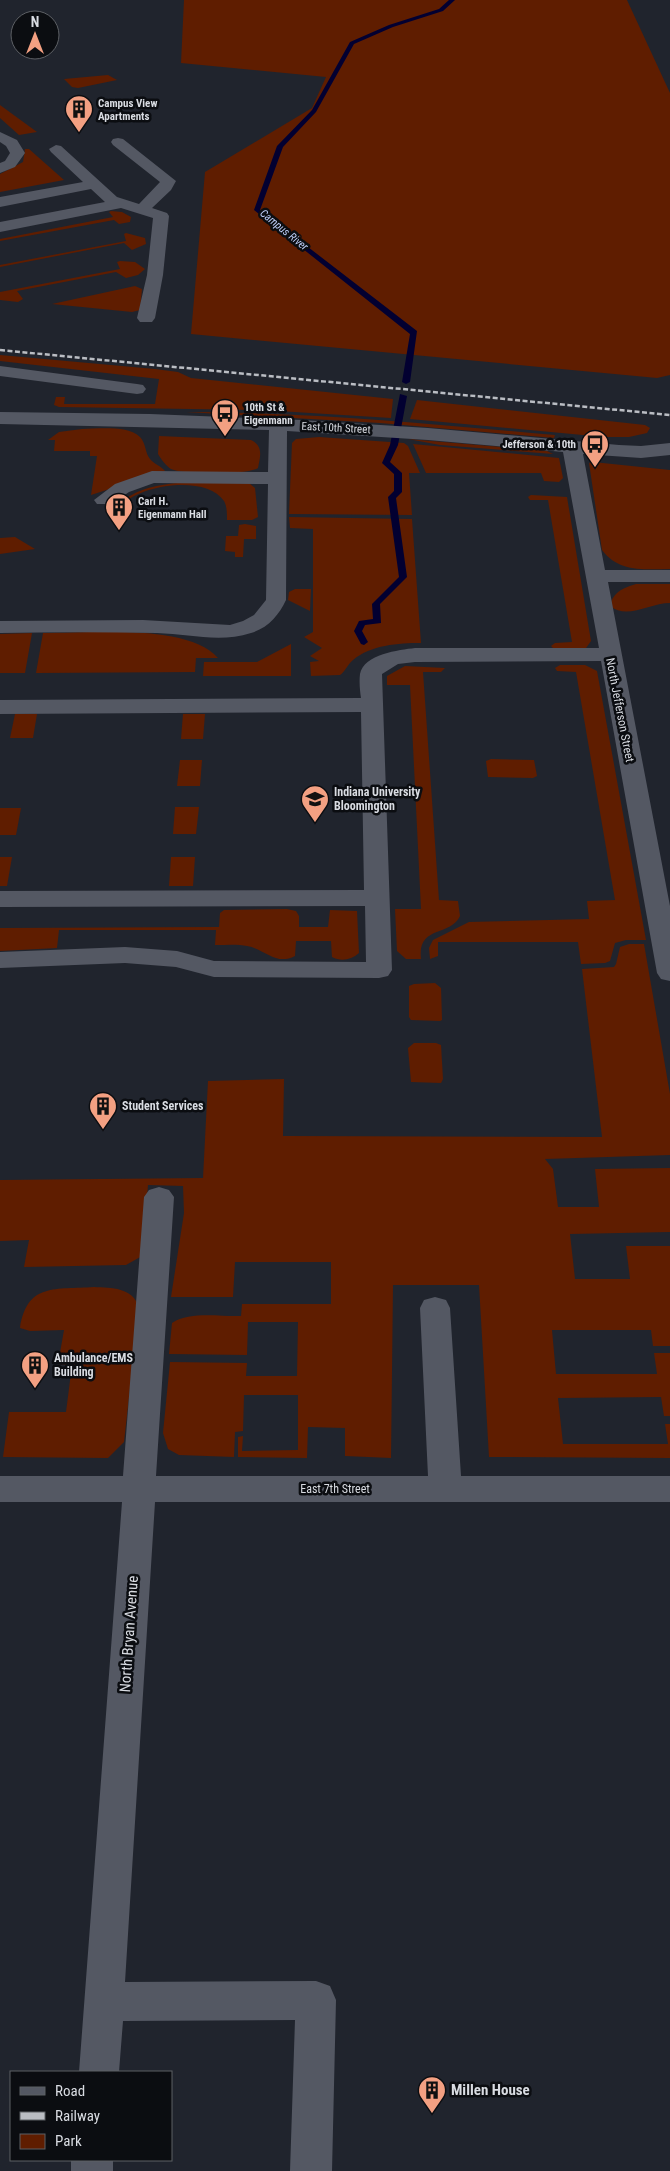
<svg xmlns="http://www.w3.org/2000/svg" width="670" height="2171" font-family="'Roboto Condensed',sans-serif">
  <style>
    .green { fill: #5f1d00 }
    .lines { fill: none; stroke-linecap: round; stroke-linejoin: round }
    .stream { fill: #020031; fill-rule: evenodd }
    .minor { fill: #545863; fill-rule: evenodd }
    .rail { stroke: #babdc3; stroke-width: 2.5; stroke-dasharray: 5 2.5; stroke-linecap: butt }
    .labels { text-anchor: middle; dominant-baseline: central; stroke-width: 5; stroke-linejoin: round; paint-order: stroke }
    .far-poi-label { font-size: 11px; font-weight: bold; fill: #d9dce2; stroke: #0b0d11; text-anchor: start }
    .far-water-label { font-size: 11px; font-style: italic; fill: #c0d0fa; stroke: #0b0d11 }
    .far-street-label { font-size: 11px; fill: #d9dce2; stroke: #0b0d11 }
    .street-label { font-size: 12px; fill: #d9dce2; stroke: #0b0d11 }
    .poi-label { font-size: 12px; font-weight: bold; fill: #d9dce2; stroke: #0b0d11; text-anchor: start }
    .near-street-label { font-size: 15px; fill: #d9dce2; stroke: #0b0d11 }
    .near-poi-label { font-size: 15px; font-weight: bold; fill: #d9dce2; stroke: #0b0d11; text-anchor: start }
  </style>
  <rect width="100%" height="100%" fill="#20242d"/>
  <g class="green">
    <path d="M 184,0 L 627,0 L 670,93 L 670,375 L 657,378 L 191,334 L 205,172 L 312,108 L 326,77 L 181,63 Z"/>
    <path d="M 108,75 L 117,80 L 78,88 L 72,87 L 64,79 Z"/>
    <path d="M 0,105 L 37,132 L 19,135 L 0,118 Z"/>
    <path d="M 25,149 L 29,149 L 64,180 L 0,192 L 0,174 L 23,162 Z"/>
    <path d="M 111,211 L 122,212 L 131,217 L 130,222 L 119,224 L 114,220 L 0,241 L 0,239 L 113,217 L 109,212 Z"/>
    <path d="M 126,233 L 145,238 L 146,244 L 132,250 L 124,243 L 0,267 L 0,265 L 126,241 L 124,234 Z"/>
    <path d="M 120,261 L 135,262 L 145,269 L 138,275 L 126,278 L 116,272 L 17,291 L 23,299 L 18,302 L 0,300 L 0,292 L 120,269 L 117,262 Z"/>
    <path d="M 135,286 L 142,289 L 140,310 L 132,312 L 52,304 Z"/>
    <path d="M 0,355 L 155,369 L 178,372 L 191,378 L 393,399 L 391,418 L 262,410 L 59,407 L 54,405 L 56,397 L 65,397 L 64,404 L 155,404 L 159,379 L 0,361 Z"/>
    <path d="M 417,400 L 645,425 L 650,428 L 647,433 L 629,437 L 604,437 L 410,419 Z"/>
    <path d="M 186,412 C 310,412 433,424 555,435 L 554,438 L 380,423 Z"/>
    <path d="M 82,429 C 97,429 128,425 140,437 C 146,443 145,453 150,459 C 154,464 161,466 165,471 L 91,495 L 97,456 L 90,456 L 90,451 L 54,451 L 55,440 L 48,440 L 59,432 Z"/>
    <path d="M 159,436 L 251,440 C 264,446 260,457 258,468 C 247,475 184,475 171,469 C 166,466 161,459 158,454 Z"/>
    <path d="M 319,437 L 404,443 L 408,446 L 420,473 L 409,473 L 412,515 L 289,514 L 292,443 L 296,439 Z"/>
    <path d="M 408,439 L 547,451 L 553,454 L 440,445 Z"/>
    <path d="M 413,444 L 559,458 L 563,478 L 559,482 L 544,481 L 541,473 L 426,473 Z"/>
    <path d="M 593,462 L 670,470 L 670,569 C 645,569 619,573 602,550 L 589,463 Z"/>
    <path d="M 177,483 L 249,483 L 255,488 L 258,517 L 252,520 L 227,520 C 227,514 227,506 224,501 C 207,475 144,484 124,503 C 120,507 118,514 117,520 L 107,515 C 128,492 147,486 177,483 Z"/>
    <path d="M 531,495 L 567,497 L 591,641 L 586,648 L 553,648 L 551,646 L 555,643 L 572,642 L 548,500 L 530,500 L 528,497 Z"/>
    <path d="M 289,517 L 412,519 L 421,643 C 398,643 371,645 353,660 C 347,665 345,672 340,675 L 311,676 L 310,662 L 319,661 L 310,656 L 322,648 L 304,637 L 313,632 L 313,529 L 290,528 Z"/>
    <path d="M 245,524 L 256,526 L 256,539 L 244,539 L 243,557 L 235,557 L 235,552 L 225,551 L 226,536 L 238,536 L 239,525 Z"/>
    <path d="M 15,537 L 35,549 L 0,554 L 0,538 Z"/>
    <path d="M 636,584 L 670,584 L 670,603 C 650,603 627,620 610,606 C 613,592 623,588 636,584 Z"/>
    <path d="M 295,589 L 311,589 L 310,611 L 288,600 L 289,592 Z"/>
    <path d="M 32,633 L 25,673 L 0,673 L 0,634 Z"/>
    <path d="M 43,633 C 87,633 188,623 218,658 L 196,658 L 195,672 L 36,673 Z"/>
    <path d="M 291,644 L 291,676 L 203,676 L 204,662 L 257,662 Z"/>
    <path d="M 560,665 L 585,665 L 597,671 L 646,940 L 626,940 L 615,943 L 610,961 L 605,963 L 581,964 L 578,942 L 438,942 L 438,956 L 430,959 L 429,948 L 433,940 L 469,922 L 589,919 L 587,901 L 615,900 L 576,672 L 557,671 L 555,668 Z"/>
    <path d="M 405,666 L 445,668 L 441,672 L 423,672 L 439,900 L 458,901 L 460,916 C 450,937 417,925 421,959 L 406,959 L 397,951 L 395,909 L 421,909 L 410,685 L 387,685 L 387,676 Z"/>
    <path d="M 15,714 L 37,714 L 33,738 L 10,738 Z"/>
    <path d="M 183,714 L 205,714 L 203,739 L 181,739 Z"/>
    <path d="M 491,759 L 534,760 L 537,776 L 533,778 L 488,777 L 486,761 Z"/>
    <path d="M 180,760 L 202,760 L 200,786 L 177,786 Z"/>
    <path d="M 175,807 L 199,807 L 196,834 L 173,834 Z"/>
    <path d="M 0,808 L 21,808 L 16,835 L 0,835 Z"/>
    <path d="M 0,857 L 12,857 L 7,886 L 0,886 Z"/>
    <path d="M 171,857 L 195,857 L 193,886 L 169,886 Z"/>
    <path d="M 287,909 L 296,911 L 299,916 L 299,927 L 328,927 L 330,910 L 357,911 L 359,953 C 351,960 341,962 332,957 L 331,941 L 296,941 L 295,956 C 276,966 265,949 247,946 C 238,944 226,945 215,945 L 216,930 L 59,930 L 57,948 L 0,951 L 0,928 L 219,927 L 220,913 L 224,910 Z"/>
    <path d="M 629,944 L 644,944 L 670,1094 L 670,1155 L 545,1159 L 553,1169 L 558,1207 L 599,1207 L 595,1169 L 670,1168 L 670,1232 L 570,1234 L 575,1279 L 630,1279 L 626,1246 L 670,1246 L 670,1346 L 653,1346 L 651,1330 L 552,1330 L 556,1374 L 657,1374 L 654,1353 L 670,1353 L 670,1416 L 664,1416 L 661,1397 L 558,1398 L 563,1444 L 668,1444 L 665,1424 L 670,1424 L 670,1458 L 489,1457 L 479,1285 L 393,1285 L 391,1458 L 345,1456 L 345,1428 L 308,1427 L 307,1458 L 238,1457 L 238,1437 L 243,1436 L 242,1451 L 298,1450 L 298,1395 L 244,1395 L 243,1431 L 235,1432 L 234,1457 L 179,1455 L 168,1449 L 163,1433 L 170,1362 L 247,1363 L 246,1376 L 297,1376 L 298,1322 L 248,1322 L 247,1355 L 169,1354 L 172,1323 C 190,1311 221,1317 241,1316 L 242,1304 L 331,1304 L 331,1262 L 235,1262 L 233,1297 L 171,1297 L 184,1213 L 183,1186 L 148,1185 L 142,1256 L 126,1265 L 24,1267 L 29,1240 L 0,1241 L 0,1180 L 203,1178 L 208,1081 L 284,1079 L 283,1136 L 602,1137 L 582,969 L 614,967 L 616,964 L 620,947 Z"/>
    <path d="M 435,983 L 441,988 L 442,1020 L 440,1021 L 411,1020 L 409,1017 L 409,986 L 414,984 Z"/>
    <path d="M 414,1043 L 436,1043 L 441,1045 L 443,1079 L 441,1083 L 411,1082 L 408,1048 Z"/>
    <path d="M 94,1287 C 112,1288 132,1287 139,1307 L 124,1442 L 108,1458 L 3,1457 L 9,1412 L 66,1412 L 72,1365 L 58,1364 L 64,1330 L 30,1331 L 20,1328 C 27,1282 56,1290 94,1287 Z"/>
  </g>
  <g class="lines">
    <g class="stream">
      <path d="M 449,0 L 455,0 L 443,11 L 393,27 L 354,44 L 316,112 L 283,147 L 260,210 L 417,331 L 410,382 L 406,384 L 402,382 L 410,334 L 254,210 L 277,146 L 312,110 L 350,42 L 389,25 L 439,9 Z"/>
      <path d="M 400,394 L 407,396 L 398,445 L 390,462 L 402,473 L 402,492 L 396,498 L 407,577 L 380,604 L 381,623 L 365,625 L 362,631 L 368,642 L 364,645 L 361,644 L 354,631 L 359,621 L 373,619 L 372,604 L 399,577 L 388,497 L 394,491 L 394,474 L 382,463 L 390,445 Z"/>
    </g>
    <g class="minor">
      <path d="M 0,132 L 17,140 L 25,153 L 15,167 L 0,173 L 0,163 L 5,161 L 10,153 L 6,146 L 0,142 Z"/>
      <path d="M 118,138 L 123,139 L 176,181 L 171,190 L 152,208 L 167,213 L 169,216 L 163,275 L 155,318 L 152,322 L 140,322 L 137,318 L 147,275 L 153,218 L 121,208 L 0,232 L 0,222 L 105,202 L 91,189 L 0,207 L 0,197 L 83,182 L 51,152 L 49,149 L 56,145 L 61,146 L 117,197 L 139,204 L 160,182 L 113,145 L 111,142 L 113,139 Z"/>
      <path d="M 0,366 L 137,384 L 143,385 L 146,389 L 143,393 L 137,394 L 0,376 Z"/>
      <path d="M 0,412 L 150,414 L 301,420 L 428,428 L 619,445 L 641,446 L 670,443 L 670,455 L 641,458 L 583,454 L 605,570 L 670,570 L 670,582 L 608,582 L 670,906 L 670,981 L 661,979 L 657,973 L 601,661 L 415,662 L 398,664 L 382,674 L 392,970 L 388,976 L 379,978 L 214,977 L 176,967 L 125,963 L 0,968 L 0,952 L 125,947 L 177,951 L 214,961 L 366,962 L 365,906 L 0,907 L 0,891 L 364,890 L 361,712 L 0,714 L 0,700 L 361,698 C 360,691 359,682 360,674 C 364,654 399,650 415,648 L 599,648 L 563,452 L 428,440 L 287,431 L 286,600 C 279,615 268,628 251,633 C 220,643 189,634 157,633 C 105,632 52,632 0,633 L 0,621 L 143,620 L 230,625 L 243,621 L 254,615 L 266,600 L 268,484 L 154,483 L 129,492 L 111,504 L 97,504 L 94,500 L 115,484 L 152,471 L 268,472 L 269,430 L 0,424 Z"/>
      <path d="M 159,1187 L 169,1190 L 174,1197 L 156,1476 L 428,1476 L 420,1308 L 424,1300 L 435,1297 L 446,1300 L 450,1308 L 461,1476 L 670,1476 L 670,1502 L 155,1502 L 125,1982 L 316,1981 L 330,1986 L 336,2000 L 332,2171 L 290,2171 L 295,2020 L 123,2021 L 119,2072 L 79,2072 L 122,1502 L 0,1502 L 0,1476 L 123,1476 L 144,1197 L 149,1190 Z"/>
      <rect x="71" y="2160" width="42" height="11"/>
    </g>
    <path class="rail" d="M 0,350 L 670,415"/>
  </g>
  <defs>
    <g id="building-pin" transform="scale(1.4375)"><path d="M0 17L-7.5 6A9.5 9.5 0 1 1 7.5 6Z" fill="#f3a082" stroke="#0b0d11"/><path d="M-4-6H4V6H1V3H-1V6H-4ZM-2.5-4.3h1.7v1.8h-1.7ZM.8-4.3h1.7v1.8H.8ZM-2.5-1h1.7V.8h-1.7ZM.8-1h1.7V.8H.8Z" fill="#111"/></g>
    <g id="bus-pin" transform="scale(1.4375)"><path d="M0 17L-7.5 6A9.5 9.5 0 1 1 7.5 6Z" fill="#f3a082" stroke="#0b0d11"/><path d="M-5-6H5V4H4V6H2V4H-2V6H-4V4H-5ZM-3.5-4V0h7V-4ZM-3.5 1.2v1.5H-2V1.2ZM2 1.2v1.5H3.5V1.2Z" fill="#111"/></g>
    <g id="university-pin" transform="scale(1.4375)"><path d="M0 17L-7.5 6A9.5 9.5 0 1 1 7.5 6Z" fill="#f3a082" stroke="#0b0d11"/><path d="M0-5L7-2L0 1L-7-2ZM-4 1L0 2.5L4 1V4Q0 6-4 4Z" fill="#111"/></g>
  </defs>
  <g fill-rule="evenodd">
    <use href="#building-pin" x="79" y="109"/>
    <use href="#bus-pin" x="225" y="413"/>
    <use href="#bus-pin" x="595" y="444"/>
    <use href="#building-pin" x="119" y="507"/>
    <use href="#university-pin" x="315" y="799"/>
    <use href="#building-pin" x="103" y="1106"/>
    <use href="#building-pin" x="35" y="1365"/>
    <use href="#building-pin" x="432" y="2090"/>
  </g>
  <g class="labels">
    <g class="far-poi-label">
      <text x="98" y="103">Campus View<tspan x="98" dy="13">Apartments</tspan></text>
      <text x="244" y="407">10th St &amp;<tspan x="244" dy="13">Eigenmann</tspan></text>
      <text x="576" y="444" text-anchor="end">Jefferson &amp; 10th</text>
      <text x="138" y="501">Carl H.<tspan x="138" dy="13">Eigenmann Hall</tspan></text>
    </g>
    <g class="far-water-label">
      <text transform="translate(284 230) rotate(39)">Campus River</text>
    </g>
    <g class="far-street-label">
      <text transform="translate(336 428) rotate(3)">East 10th Street</text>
    </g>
    <g class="street-label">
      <text transform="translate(620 710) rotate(79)">North Jefferson Street</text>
      <text x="335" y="1489">East 7th Street</text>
    </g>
    <g class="poi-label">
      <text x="334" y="792">Indiana University<tspan x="334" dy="14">Bloomington</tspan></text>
      <text x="122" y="1106">Student Services</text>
      <text x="54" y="1358">Ambulance/EMS<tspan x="54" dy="14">Building</tspan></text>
    </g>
    <g class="near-street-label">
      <text transform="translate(129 1634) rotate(-86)">North Bryan Avenue</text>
    </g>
    <g class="near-poi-label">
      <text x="451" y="2090">Millen House</text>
    </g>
  </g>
  <rect x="10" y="2071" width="162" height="90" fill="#0b0d11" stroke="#5d6065"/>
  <rect x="20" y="2087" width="25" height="8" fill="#545863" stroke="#5d6065"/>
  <text x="55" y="2096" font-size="15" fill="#d9dce2">Road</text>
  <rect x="20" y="2112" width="25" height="8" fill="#babdc3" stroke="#5d6065"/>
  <text x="55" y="2121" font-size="15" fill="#d9dce2">Railway</text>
  <rect x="20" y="2134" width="25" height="15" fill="#5f1d00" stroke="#5d6065"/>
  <text x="55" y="2146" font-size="15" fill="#d9dce2">Park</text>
  <g transform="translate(35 35)"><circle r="24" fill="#0b0d11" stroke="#5d6065"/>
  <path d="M0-4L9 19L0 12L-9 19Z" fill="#f3a082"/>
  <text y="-8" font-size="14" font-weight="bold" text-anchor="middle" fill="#d9dce2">N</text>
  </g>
</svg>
